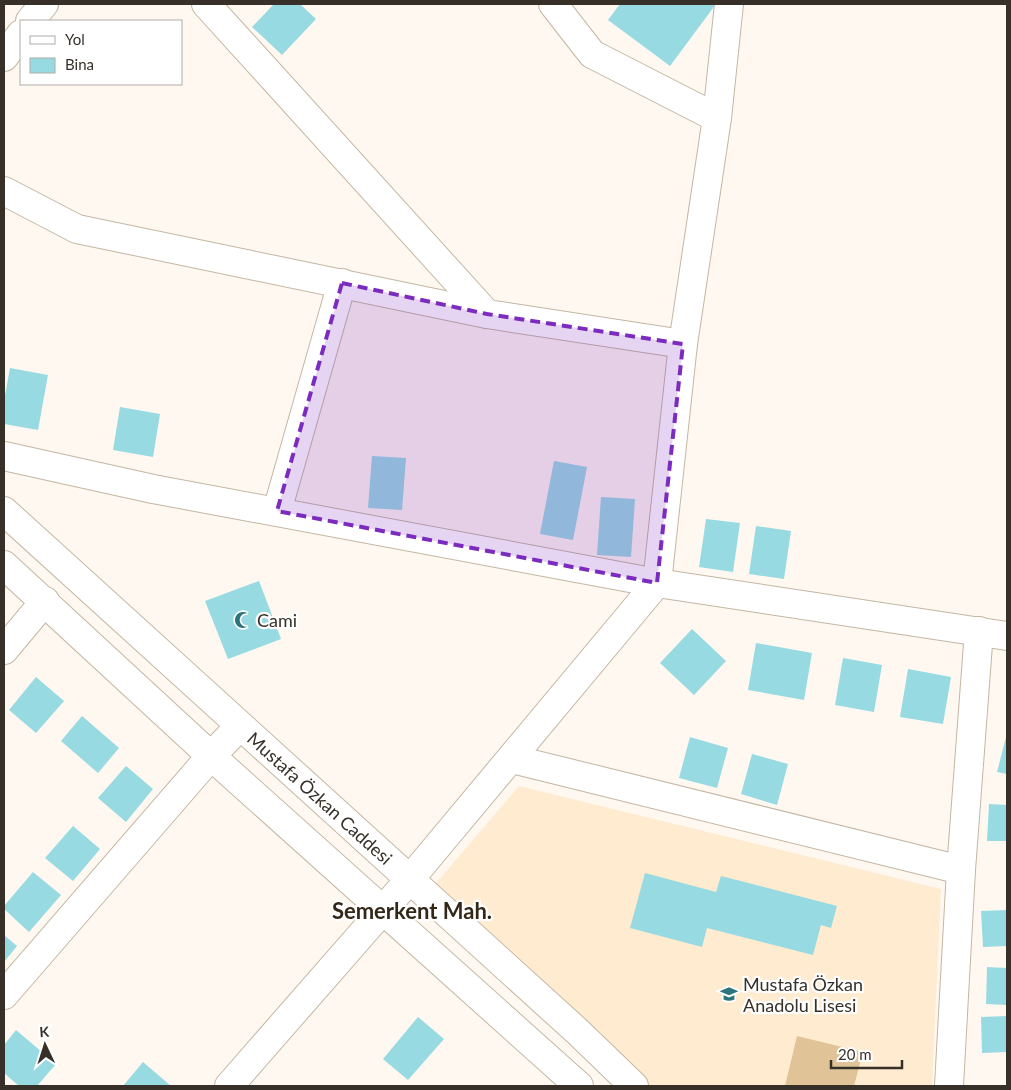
<svg xmlns="http://www.w3.org/2000/svg" width="1011" height="1090" font-family="Lato,sans-serif">
  <style>
    .built { fill: #ffebd0 }
    .green { fill: #e1c398 }
    .building { fill: #97dae2 }
    .lines { fill: none; stroke-linecap: round; stroke-linejoin: round }
    .minor-casing { stroke: #c4b6a3; stroke-width: 30 }
    .secondary-casing { stroke: #c4b6a3; stroke-width: 30 }
    .minor { stroke: #fff; stroke-width: 28 }
    .secondary { stroke: #fff; stroke-width: 28 }
    .marked { fill: #7b2cbf; fill-opacity: 0.2; stroke: #7b2cbf; stroke-width: 4; stroke-dasharray: 10 6; stroke-linejoin: round }
    .labels { text-anchor: middle; dominant-baseline: central; stroke-width: 4.5; stroke-linejoin: round; paint-order: stroke }
    .poi-label { font-size: 18px; fill: #363028; stroke: #fff; text-anchor: start }
    .street-label { font-size: 18px; fill: #363028; stroke: #fff }
    .district-label { font-size: 22px; font-weight: bold; fill: #332818; stroke: #fff }
  </style>
  <rect width="100%" height="100%" fill="#fef8f0"/>
  <path class="built" d="M 519,786 L 941,889 L 932,1086 L 624,1086 L 420,902 Z"/>
  <path class="green" d="M 797,1036 L 863,1052 L 854,1086 L 785,1086 Z"/>
  <g class="building">
    <path d="M 274,4 L 300,4 L 316,19 L 282,55 L 252,27 Z"/>
    <path d="M 620,4 L 716,4 L 670,66 L 608,20 Z"/>
    <path d="M 10,368 L 48,375 L 38,430 L 4,424 L 4,401 Z"/>
    <path d="M 120,407 L 160,414 L 153,457 L 113,450 Z"/>
    <path d="M 372,456 L 406,458 L 402,510 L 368,508 Z"/>
    <path d="M 554,461 L 587,467 L 573,540 L 540,534 Z"/>
    <path d="M 601,497 L 635,499 L 631,557 L 597,555 Z"/>
    <path d="M 706,519 L 740,523 L 733,572 L 699,567 Z"/>
    <path d="M 756,526 L 791,531 L 784,579 L 749,574 Z"/>
    <path d="M 259,581 L 281,639 L 228,659 L 205,601 Z"/>
    <path d="M 692,629 L 726,661 L 694,695 L 660,663 Z"/>
    <path d="M 756,643 L 812,653 L 804,700 L 748,690 Z"/>
    <path d="M 843,658 L 882,665 L 874,712 L 835,705 Z"/>
    <path d="M 908,669 L 951,677 L 943,724 L 900,717 Z"/>
    <path d="M 36,677 L 64,701 L 36,733 L 9,710 Z"/>
    <path d="M 82,716 L 119,748 L 98,773 L 61,741 Z"/>
    <path d="M 690,737 L 728,748 L 717,788 L 679,778 Z"/>
    <path d="M 1006,737 L 1007,737 L 1007,774 L 997,772 Z"/>
    <path d="M 752,754 L 788,764 L 777,805 L 741,794 Z"/>
    <path d="M 126,766 L 153,789 L 126,822 L 98,798 Z"/>
    <path d="M 989,804 L 1007,805 L 1007,841 L 987,841 Z"/>
    <path d="M 73,826 L 100,849 L 73,881 L 45,858 Z"/>
    <path d="M 33,872 L 61,895 L 29,932 L 4,909 L 4,906 Z"/>
    <path d="M 645,873 L 716,892 L 721,876 L 837,906 L 831,928 L 821,925 L 813,955 L 707,928 L 702,947 L 630,928 Z"/>
    <path d="M 1007,910 L 1007,946 L 983,947 L 981,911 Z"/>
    <path d="M 4,935 L 17,946 L 4,962 Z"/>
    <path d="M 987,967 L 1007,968 L 1007,1005 L 986,1004 Z"/>
    <path d="M 1007,1016 L 1007,1052 L 982,1053 L 981,1017 Z"/>
    <path d="M 418,1017 L 444,1039 L 408,1080 L 383,1059 Z"/>
    <path d="M 16,1030 L 56,1064 L 37,1086 L 19,1086 L 4,1073 L 4,1045 Z"/>
    <path d="M 143,1062 L 171,1086 L 123,1086 Z"/>
  </g>
  <g class="lines">
    <g class="minor-casing">
      <g id="minor">
        <path d="M 206,4 L 487,314 L 683,344"/>
        <path d="M 553,4 L 592,54 L 717,118"/>
        <path d="M 30,21 L 44,4"/>
        <path d="M 4,57 L 21,34"/>
        <path d="M 4,191 L 77,229 L 487,314"/>
        <path d="M 4,456 L 153,489 L 657,583 L 1007,636"/>
        <path d="M 277,511 L 342,283"/>
        <path d="M 4,650 L 45,601"/>
        <path d="M 512,759 L 961,870"/>
        <path d="M 4,995 L 211,756 L 240,726"/>
        <path d="M 229,1086 L 410,879 L 657,583 L 683,344 L 717,118 L 729,4"/>
        <path d="M 949,1086 L 961,870 L 979,631"/>
      </g>
    </g>
    <g class="secondary-casing">
      <g id="secondary">
        <path d="M 4,511 L 578,1032 L 634,1086"/>
        <path d="M 4,565 L 211,756 L 579,1086"/>
      </g>
    </g>
    <use href="#minor" class="minor"/>
    <use href="#secondary" class="secondary"/>
  </g>
  <path class="marked" d="M 342,283 L 487,314 L 683,344 L 657,583 L 277,511 Z"/>
  <defs>
    <g id="mosque-bare" transform="scale(1.35)"><path d="M3.5-4.9A6 6 0 1 0 3.5 4.9A5 5 0 1 1 3.5-4.9Z" fill="#2c757c" stroke="#fff" stroke-width="2.5" paint-order="stroke"/></g>
    <g id="school-bare" transform="scale(1.35)"><path d="M0-5L7-2L0 1L-7-2ZM-4 1L0 2.5L4 1V4Q0 6-4 4Z" fill="#2c757c" stroke="#fff" stroke-width="2.5" paint-order="stroke"/></g>
  </defs>
  <g fill-rule="evenodd">
    <use href="#mosque-bare" x="243" y="620"/>
    <use href="#school-bare" x="729" y="994"/>
  </g>
  <g class="labels">
    <g class="poi-label">
      <text x="257" y="620">Cami</text>
      <text x="743" y="984">Mustafa Özkan<tspan x="743" dy="21">Anadolu Lisesi</tspan></text>
    </g>
    <g class="street-label">
      <text transform="translate(320 798) rotate(42)">Mustafa Özkan Caddesi</text>
    </g>
    <g class="district-label">
      <text x="412" y="910">Semerkent Mah.</text>
    </g>
  </g>
  <rect width="1011" height="1090" fill="none" stroke="#363028" stroke-width="10"/>
  <rect x="20" y="20" width="162" height="65" fill="#ffffff" stroke="#afaca9"/>
  <rect x="30" y="36" width="25" height="8" fill="#ffffff" stroke="#afaca9"/>
  <text x="65" y="45" font-size="15" fill="#363028">Yol</text>
  <rect x="30" y="58" width="25" height="15" fill="#97dae2" stroke="#afaca9"/>
  <text x="65" y="70" font-size="15" fill="#363028">Bina</text>
  <g transform="translate(45 1045) rotate(356)" stroke="#ffffff" stroke-width="4" paint-order="stroke">
  <path d="M0-4L9 19L0 12L-9 19Z" fill="#363028"/>
  <text y="-8" font-size="14" font-weight="bold" text-anchor="middle" fill="#363028">K</text>
  </g>
  <path d="M831 1060v8h71v-8" fill="none" stroke="#363028" stroke-width="2.5"/>
  <text x="838" y="1060" font-size="15" fill="#363028" stroke="#ffffff" stroke-width="4" paint-order="stroke">20 m</text>
</svg>
